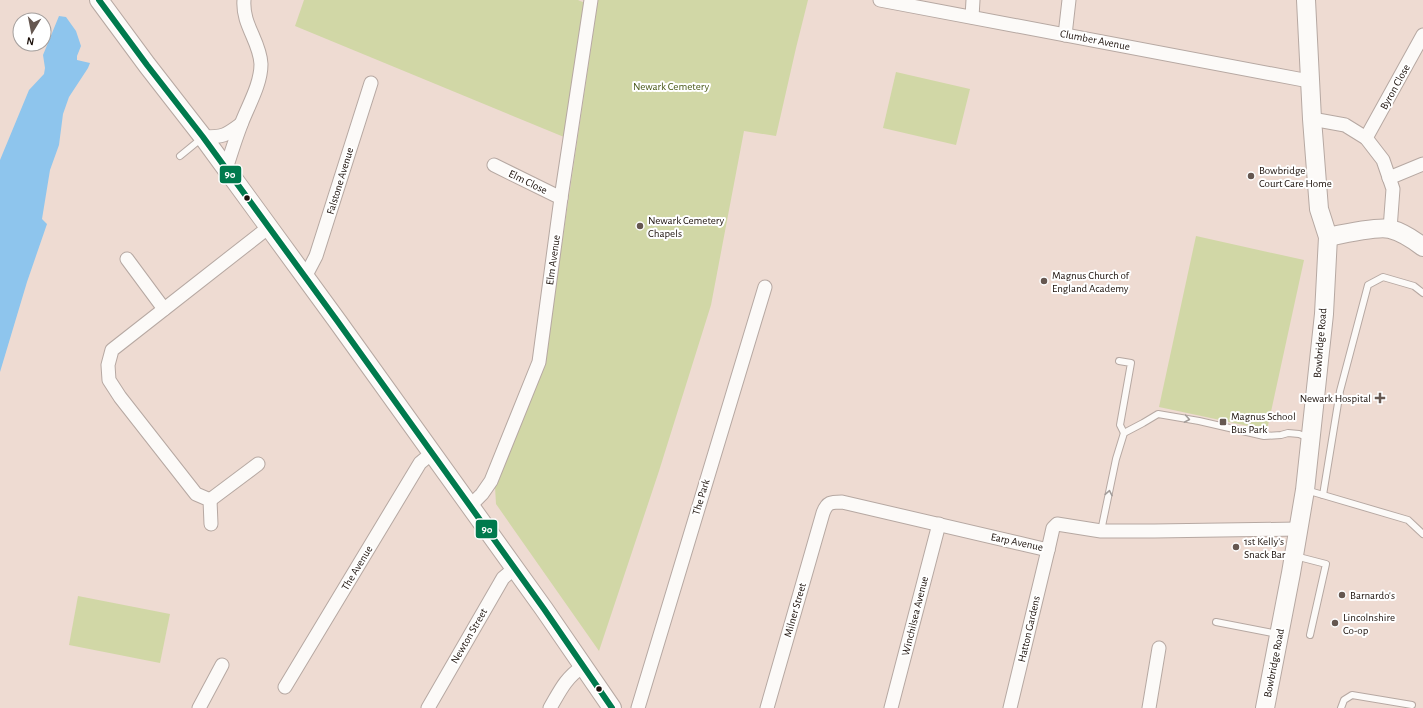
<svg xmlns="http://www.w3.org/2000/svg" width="1423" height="708" font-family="'Alegreya Sans',sans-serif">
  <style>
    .green { fill: #d1d7a6 }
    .water { fill: #8ec5ed }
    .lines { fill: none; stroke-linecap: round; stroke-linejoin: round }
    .lane-casing { stroke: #b6a8a2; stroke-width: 8 }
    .street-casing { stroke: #b6a8a2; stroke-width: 15 }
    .secondary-casing { stroke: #b6a8a2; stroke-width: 20 }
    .lane { stroke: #fcfaf8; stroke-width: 6 }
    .street { stroke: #fcfaf8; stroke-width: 13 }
    .secondary { stroke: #fcfaf8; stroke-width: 18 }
    .bus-1-casing { stroke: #fff; stroke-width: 9 }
    .bus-1 { stroke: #007a4d; stroke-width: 6 }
    .oneway { stroke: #a29c99 }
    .poi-dot { fill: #655750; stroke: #fff; stroke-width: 1.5 }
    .bus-dot { fill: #1b100a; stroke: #fff; stroke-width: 1.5 }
    .labels { text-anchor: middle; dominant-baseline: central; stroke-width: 4; stroke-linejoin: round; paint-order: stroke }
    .street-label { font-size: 11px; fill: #1b100a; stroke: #fff }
    .park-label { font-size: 11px; fill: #485818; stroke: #fff }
    .poi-label { font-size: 11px; fill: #1b100a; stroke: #fff; text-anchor: start }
    .line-badge { stroke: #fff; stroke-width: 1.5 }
    .badge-label { font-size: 11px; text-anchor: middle; font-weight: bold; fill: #fff }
  </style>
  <rect width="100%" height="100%" fill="#eedbd2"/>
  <g class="green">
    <path d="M 304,0 L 578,0 L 585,3 L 564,137 L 295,26 Z"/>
    <path d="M 598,0 L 808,0 L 796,48 L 776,136 L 744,131 L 711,305 L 659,471 L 599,651 L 496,504 L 495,487 L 544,365 Z"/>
    <path d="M 896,72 L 970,89 L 956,145 L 883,128 Z"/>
    <path d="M 1196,236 L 1304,260 L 1267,430 L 1159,407 Z"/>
    <path d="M 78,596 L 170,614 L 160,663 L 69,645 Z"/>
  </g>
  <path class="water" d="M 59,16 L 66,17 L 76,31 L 81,46 L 77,56 L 77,60 L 90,63 L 88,68 L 69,97 L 63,114 L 59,145 L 50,170 L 42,219 L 47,224 L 27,282 L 0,372 L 0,160 L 29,90 L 44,74 L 45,68 L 43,55 Z"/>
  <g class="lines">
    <g class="lane-casing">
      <g id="lane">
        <path d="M 180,156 L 202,138"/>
        <path d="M 1119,361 L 1131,363 L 1120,425 L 1124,433"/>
        <path d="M 1306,490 L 1408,520 L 1423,534"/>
        <path d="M 1323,495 L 1340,391 L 1368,285 L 1383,277 L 1414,286 L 1423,293"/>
        <path d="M 1101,531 L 1116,459 L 1124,433 L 1143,423 L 1158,414 L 1199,421 L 1264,436 L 1281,435 L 1288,433 L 1299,434 L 1309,438"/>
        <path d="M 1295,556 L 1326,564 L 1310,635"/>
        <path d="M 1216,622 L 1278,634"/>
        <path d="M 1341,708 L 1344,700 L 1352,695 L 1412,705"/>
      </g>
    </g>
    <g class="street-casing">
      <g id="street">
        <path d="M 880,0 L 1309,81"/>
        <path d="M 972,17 L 973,0"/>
        <path d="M 1065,35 L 1069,0"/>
        <path d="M 1312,119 L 1345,125 L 1366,138 L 1383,160 L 1393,189 L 1390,229"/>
        <path d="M 203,137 C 223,137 225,136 241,124"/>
        <path d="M 1366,138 L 1423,35"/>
        <path d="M 494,165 L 561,198"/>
        <path d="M 226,169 C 231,153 236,137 242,122 C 249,104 261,84 261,64 C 260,41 242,25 244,0"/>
        <path d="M 1389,178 L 1423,164"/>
        <path d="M 127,259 L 164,309"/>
        <path d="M 305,277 L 316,256 L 371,83"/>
        <path d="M 210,500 L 258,464"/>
        <path d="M 470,506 L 482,494 L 491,481 L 539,362 L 561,198 L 591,0"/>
        <path d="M 211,524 L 210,500 L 196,494 L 120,397 L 109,380 L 108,365 L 112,350 L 269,227"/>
        <path d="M 285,687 L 420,463 L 432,453"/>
        <path d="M 199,708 L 222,665"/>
        <path d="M 428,708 L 503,578 L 515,568"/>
        <path d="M 550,708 C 561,689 565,679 583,666"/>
        <path d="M 638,708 L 765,287"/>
        <path d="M 767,708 L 823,513 C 827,502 831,502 842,502 L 1048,550 L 1053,528 L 1057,524 L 1101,531 L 1154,531 L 1298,529"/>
        <path d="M 891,708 L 939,524"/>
        <path d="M 1010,708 L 1048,550"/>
        <path d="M 1149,708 L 1159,648"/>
      </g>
    </g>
    <g class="secondary-casing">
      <g id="secondary">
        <path d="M 99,0 L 147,65 L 203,137 L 338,322 L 544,609 L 612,708"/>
        <path d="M 1328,237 C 1342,234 1378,226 1390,229 C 1402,232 1414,240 1423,247"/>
        <path d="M 1265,708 L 1291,573 L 1305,490 L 1324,314 L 1328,237 L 1319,209 L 1312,119 L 1306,0"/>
      </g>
    </g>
    <use href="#lane" class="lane"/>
    <use href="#street" class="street"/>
    <use href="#secondary" class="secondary"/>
    <g class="bus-1-casing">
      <path id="bus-1" d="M 99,0 L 147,65 L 203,137 L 338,322 L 544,609 L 612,708"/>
    </g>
    <use href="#bus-1" class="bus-1"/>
  </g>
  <defs><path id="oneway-chevron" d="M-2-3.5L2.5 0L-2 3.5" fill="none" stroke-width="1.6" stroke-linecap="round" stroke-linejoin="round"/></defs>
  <g class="oneway">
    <use href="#oneway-chevron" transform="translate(1187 419) rotate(10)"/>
    <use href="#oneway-chevron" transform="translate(1109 493) rotate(-79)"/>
  </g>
  <g class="poi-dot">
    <circle cx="1251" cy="176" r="4"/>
    <circle cx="640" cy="226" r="4"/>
    <circle cx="1044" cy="281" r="4"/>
    <path d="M1378 392h4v4h4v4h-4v4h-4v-4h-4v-4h4z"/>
    <rect x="1219" y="418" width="8" height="8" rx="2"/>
    <circle cx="1236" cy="547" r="4"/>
    <circle cx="1342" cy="595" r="4"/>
    <circle cx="1335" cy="623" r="4"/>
  </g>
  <g class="bus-dot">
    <circle cx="247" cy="198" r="3.5"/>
    <circle cx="599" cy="689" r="3.5"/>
  </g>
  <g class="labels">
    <g class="street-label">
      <text transform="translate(1095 40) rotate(11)">Clumber Avenue</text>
      <text transform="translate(1395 87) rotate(-61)">Byron Close</text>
      <text transform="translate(340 181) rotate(-73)">Falstone Avenue</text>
      <text transform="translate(528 182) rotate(26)">Elm Close</text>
      <text transform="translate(553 260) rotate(-82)">Elm Avenue</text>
      <text transform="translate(1320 343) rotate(-85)">Bowbridge Road</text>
      <text transform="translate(701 497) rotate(-73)">The Park</text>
      <text transform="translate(1017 542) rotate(12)">Earp Avenue</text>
      <text transform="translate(357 568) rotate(-59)">The Avenue</text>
      <text transform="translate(795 610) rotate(-74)">Milner Street</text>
      <text transform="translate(915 616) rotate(-76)">Winchilsea Avenue</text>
      <text transform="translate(1029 629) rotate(-77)">Hatton Gardens</text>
      <text transform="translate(469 636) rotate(-60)">Newton Street</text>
      <text transform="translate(1274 663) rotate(-79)">Bowbridge Road</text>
    </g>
    <g class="park-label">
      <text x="671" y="86">Newark Cemetery</text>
    </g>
    <g class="poi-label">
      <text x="1259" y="170">Bowbridge<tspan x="1259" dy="13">Court Care Home</tspan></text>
      <text x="648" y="220">Newark Cemetery<tspan x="648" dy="13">Chapels</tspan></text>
      <text x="1052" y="275">Magnus Church of<tspan x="1052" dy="13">England Academy</tspan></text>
      <text x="1371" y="398" text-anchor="end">Newark Hospital</text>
      <text x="1231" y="416">Magnus School<tspan x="1231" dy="13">Bus Park</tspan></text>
      <text x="1244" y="541">1st Kelly's<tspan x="1244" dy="13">Snack Bar</tspan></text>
      <text x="1350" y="595">Barnardo's</text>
      <text x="1343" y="617">Lincolnshire<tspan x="1343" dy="13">Co-op</tspan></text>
    </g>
  </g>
  <g class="line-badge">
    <rect x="219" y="165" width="23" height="19" rx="4" fill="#007a4d"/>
    <rect x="475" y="519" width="23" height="20" rx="4" fill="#007a4d"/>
  </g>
  <g class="badge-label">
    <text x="230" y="178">90</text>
    <text x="487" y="533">90</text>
  </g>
  <g transform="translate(32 32) rotate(190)"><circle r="19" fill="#ffffff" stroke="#a49f9d"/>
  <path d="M0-3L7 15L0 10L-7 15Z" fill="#655750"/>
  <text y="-6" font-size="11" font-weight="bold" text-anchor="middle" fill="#1b100a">N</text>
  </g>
</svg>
